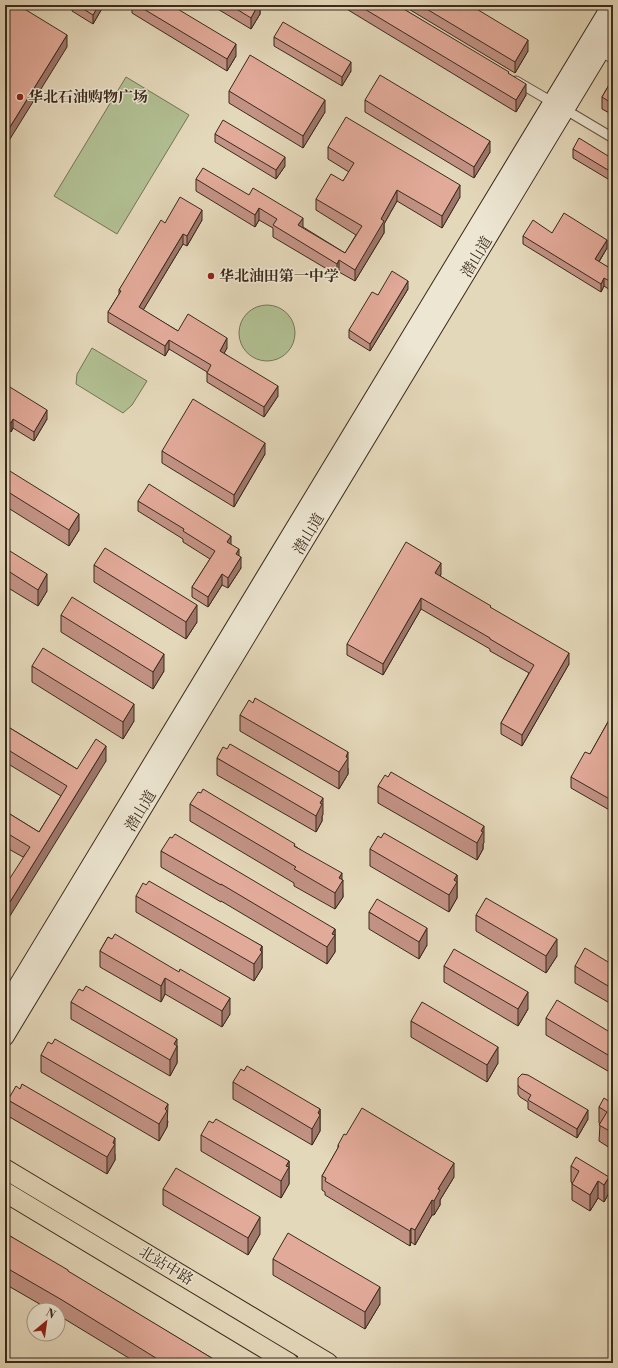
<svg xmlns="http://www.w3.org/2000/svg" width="618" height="1368" font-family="'Libre Bodoni','Noto Serif SC',serif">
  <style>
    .green { fill: #b1bf92; stroke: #767457 }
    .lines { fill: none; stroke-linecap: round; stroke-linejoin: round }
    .pedestrian-casing { stroke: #655644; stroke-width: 11 }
    .minor-casing { stroke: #655644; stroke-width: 14 }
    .tertiary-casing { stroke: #655644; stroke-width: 17 }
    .secondary-casing { stroke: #3b2a1c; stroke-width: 19 }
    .primary-casing { stroke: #3b2a1c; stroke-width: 21 }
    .pedestrian { stroke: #ede6d2; stroke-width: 9 }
    .minor { stroke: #ede6d2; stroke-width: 12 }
    .tertiary { stroke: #ede6d2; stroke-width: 15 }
    .secondary { stroke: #ede6d2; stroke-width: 17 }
    .primary { stroke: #e4d8ba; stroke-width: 19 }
    .wall { fill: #c29284; stroke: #3b2a1c }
    .shaded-wall { fill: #9e776b; stroke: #3b2a1c }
    .building { fill: #e2aa99; stroke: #3b2a1c }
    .poi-dot { fill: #8f2418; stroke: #ede6d2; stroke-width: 1.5 }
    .labels { text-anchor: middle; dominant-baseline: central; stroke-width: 3; stroke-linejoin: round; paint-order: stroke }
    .poi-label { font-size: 15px; font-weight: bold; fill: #3b2a1c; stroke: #ede6d2; text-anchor: start }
    .street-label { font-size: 15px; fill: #3b2a1c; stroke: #ede6d2 }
  </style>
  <rect width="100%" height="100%" fill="#e4d8ba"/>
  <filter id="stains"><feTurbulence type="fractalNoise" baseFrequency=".005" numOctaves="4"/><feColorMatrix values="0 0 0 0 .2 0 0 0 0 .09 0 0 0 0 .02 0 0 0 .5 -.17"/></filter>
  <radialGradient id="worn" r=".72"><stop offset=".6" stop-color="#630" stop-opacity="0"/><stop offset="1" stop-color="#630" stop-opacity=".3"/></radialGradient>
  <g class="green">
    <path d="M 126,77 L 189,115 L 117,234 L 54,196 Z"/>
    <circle cx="267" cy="333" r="28"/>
    <path d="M 92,348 L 147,381 L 132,405 L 123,413 L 76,384 L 77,374 Z"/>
  </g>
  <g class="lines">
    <g class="pedestrian-casing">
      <g id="pedestrian">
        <path d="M 516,81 L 552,102"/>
        <path d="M 566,110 L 613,138"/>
      </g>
    </g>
    <g class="minor-casing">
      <path id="minor" d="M 601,50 L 613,57"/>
    </g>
    <g class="tertiary-casing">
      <path id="tertiary" d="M 303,1363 L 310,1352"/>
    </g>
    <g class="secondary-casing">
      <g id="secondary">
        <path d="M 5,1006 L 611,5"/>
        <path d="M 5,1037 L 613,31"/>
      </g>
    </g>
    <g class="primary-casing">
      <g id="primary">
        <path d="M 5,1169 L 328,1363"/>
        <path d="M 5,1192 L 289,1363"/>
      </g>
    </g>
    <use href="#pedestrian" class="pedestrian"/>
    <use href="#minor" class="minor"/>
    <use href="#tertiary" class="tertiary"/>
    <use href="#secondary" class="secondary"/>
    <use href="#primary" class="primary"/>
  </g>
  <g class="wall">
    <path d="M 72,5 L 104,5 L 93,24 L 72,11 Z"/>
    <path d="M 132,5 L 171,5 L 236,56 L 227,71 L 132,13 Z"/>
    <path d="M 211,5 L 260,5 L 260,14 L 251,29 Z"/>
    <path d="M 340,5 L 397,5 L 509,74 L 526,95 L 516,112 Z"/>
    <path d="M 402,5 L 470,5 L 528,51 L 515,73 Z"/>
    <path d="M 274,37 L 351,71 L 342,86 L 274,46 Z"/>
    <path d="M 613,78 L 613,115 L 602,109 L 602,97 Z"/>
    <path d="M 229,91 L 325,112 L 303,148 L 229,103 Z"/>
    <path d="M 365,100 L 490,152 L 474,178 L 365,112 Z"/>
    <path d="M 215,134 L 285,166 L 276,179 L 215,142 Z"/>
    <path d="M 328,147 L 460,197 L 442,228 L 397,201 L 384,224 L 384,233 L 355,281 L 339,272 L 337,275 L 273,237 L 273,228 L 259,220 L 255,227 L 196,191 L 196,179 L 303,227 L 345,253 L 356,235 L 316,210 L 316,199 L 343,181 L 349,172 L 328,159 Z"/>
    <path d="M 573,149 L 613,159 L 613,182 L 573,158 Z"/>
    <path d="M 202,220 L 187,246 L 183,244 L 143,310 L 178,331 L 227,348 L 224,353 L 278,396 L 264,417 L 207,382 L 207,372 L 169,349 L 165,356 L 108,322 L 108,312 L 119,294 L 119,290 L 165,223 Z"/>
    <path d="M 552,233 L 607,248 L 599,262 L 613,270 L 613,292 L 604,286 L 601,292 L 523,244 L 523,236 Z"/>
    <path d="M 408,289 L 370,351 L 349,338 L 349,330 L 378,295 Z"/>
    <path d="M 5,384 L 47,419 L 34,441 L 13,428 L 11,432 L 5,428 Z"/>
    <path d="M 162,451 L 265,454 L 234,507 L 162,463 Z"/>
    <path d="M 5,468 L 79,530 L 69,546 L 5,506 Z"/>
    <path d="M 138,501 L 231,544 L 241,568 L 228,588 L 222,585 L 208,607 L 192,597 L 192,587 L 210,559 L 183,542 L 183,539 L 138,511 Z"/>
    <path d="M 5,548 L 47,591 L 38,606 L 5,586 Z"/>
    <path d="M 94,565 L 197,622 L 186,639 L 94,582 Z"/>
    <path d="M 441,574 L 440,576 L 491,608 L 569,664 L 522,746 L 501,734 L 501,723 L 529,673 L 490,651 L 490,649 L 421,609 L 383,675 L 347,655 L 347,644 Z"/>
    <path d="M 61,615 L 164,671 L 153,689 L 61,632 Z"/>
    <path d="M 32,666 L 134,721 L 123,739 L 32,682 Z"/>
    <path d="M 613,713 L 613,812 L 571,788 L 571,777 L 590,754 Z"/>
    <path d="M 240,715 L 348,768 L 348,774 L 339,789 L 240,731 Z"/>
    <path d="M 5,725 L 77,769 L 106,761 L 23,857 L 5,847 L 5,811 L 39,832 L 61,796 L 5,762 Z"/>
    <path d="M 217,758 L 323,815 L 322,816 L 322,821 L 316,832 L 217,775 Z"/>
    <path d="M 378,786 L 484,843 L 483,844 L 483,849 L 477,860 L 378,803 Z"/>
    <path d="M 190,804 L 295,846 L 342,880 L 343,897 L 335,909 L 294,886 L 294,883 L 190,821 Z"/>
    <path d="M 381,838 L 457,875 L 457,898 L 449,912 L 370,866 L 370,849 Z"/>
    <path d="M 161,851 L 335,929 L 335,952 L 327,964 L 221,901 L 221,902 L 161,867 Z"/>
    <path d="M 146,885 L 262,946 L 262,968 L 254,981 L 136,912 L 136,896 Z"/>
    <path d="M 369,912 L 427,945 L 419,959 L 369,929 Z"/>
    <path d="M 476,915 L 557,956 L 546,973 L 476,931 Z"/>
    <path d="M 108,937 L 230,1014 L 222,1027 L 165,994 L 161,1002 L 100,967 L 100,951 Z"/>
    <path d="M 613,965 L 613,1005 L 575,983 L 575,966 Z"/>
    <path d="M 444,966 L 528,1009 L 518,1026 L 444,982 Z"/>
    <path d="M 71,1002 L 177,1046 L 177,1063 L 170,1076 L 71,1019 Z"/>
    <path d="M 546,1018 L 613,1034 L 613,1074 L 546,1035 Z"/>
    <path d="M 411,1021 L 498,1063 L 487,1082 L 411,1037 Z"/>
    <path d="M 41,1055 L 168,1121 L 167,1127 L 159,1141 L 41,1072 Z"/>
    <path d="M 244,1071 L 320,1109 L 320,1131 L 312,1145 L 233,1099 L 233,1082 Z"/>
    <path d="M 518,1085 L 588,1119 L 577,1138 L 528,1109 L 528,1102 L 520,1097 L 518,1094 Z"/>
    <path d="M 8,1100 L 115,1154 L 115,1160 L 107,1174 L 8,1116 Z"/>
    <path d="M 613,1104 L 613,1150 L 599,1141 L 600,1124 L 599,1123 L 599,1107 Z"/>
    <path d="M 201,1135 L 289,1161 L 289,1184 L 281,1198 L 201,1151 Z"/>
    <path d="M 338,1145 L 454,1177 L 440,1200 L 440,1205 L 434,1215 L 432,1215 L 415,1245 L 411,1242 L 410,1246 L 325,1195 L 325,1192 L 322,1190 L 322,1176 L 338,1148 Z"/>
    <path d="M 571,1166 L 609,1177 L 609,1193 L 604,1202 L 598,1198 L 590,1211 L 572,1200 L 572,1183 L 571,1182 Z"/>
    <path d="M 163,1189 L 260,1234 L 248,1255 L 163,1205 Z"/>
    <path d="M 5,1233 L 68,1272 L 220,1363 L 137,1363 L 58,1315 L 58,1310 L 50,1310 L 5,1284 Z"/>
    <path d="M 273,1259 L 380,1304 L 365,1329 L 273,1275 Z"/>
  </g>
  <g class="shaded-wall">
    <path d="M 99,5 L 104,5 L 93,24 L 93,15 Z"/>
    <path d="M 258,5 L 260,5 L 260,14 L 251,29 L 251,18 Z"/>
    <path d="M 67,35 L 67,47 L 5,147 L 5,135 Z"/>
    <path d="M 528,40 L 528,51 L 515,73 L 515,62 Z"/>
    <path d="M 236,44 L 236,56 L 227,71 L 227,59 Z"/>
    <path d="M 351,62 L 351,71 L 342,86 L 342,77 Z"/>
    <path d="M 526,84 L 526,95 L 516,112 L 516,100 Z"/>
    <path d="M 325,100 L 325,112 L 303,148 L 303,136 Z"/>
    <path d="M 490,141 L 490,152 L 474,178 L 474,167 Z"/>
    <path d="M 285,157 L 285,166 L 276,179 L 276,170 Z"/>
    <path d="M 7,170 L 7,180 L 5,182 L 5,173 Z"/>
    <path d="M 460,185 L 460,197 L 442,228 L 442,216 Z"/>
    <path d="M 397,190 L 397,201 L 384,224 L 384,233 L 355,281 L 355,270 L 381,219 Z"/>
    <path d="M 259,208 L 259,220 L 255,227 L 255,215 Z"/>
    <path d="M 202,210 L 202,220 L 187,246 L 187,236 Z"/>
    <path d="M 303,218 L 303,229 L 298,225 Z"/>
    <path d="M 183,234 L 183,244 L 139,317 L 139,307 Z"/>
    <path d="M 607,240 L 607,248 L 595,268 L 595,259 Z"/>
    <path d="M 339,260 L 339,272 L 337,275 L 337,264 Z"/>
    <path d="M 604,278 L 604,286 L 601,292 L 601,284 Z"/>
    <path d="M 408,281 L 408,289 L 370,351 L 370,344 Z"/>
    <path d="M 227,338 L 227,348 L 220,361 L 220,351 Z"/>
    <path d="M 169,340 L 169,349 L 165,356 L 165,346 Z"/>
    <path d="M 278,386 L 278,396 L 264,417 L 264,407 Z"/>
    <path d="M 47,410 L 47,419 L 34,441 L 34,432 Z"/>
    <path d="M 13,419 L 13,428 L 11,432 L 11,423 Z"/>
    <path d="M 265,443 L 265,454 L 234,507 L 234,495 Z"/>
    <path d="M 79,514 L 79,530 L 69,546 L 69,530 Z"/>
    <path d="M 231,536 L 231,546 L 227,542 Z"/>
    <path d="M 239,549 L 239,560 L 236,554 Z"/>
    <path d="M 241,557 L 241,568 L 228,588 L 228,578 Z"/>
    <path d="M 441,563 L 441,574 L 435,585 L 435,573 Z"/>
    <path d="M 47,574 L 47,591 L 38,606 L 38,590 Z"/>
    <path d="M 222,574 L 222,585 L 208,607 L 208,597 Z"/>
    <path d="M 421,598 L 421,609 L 383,675 L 383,664 Z"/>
    <path d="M 197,605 L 197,622 L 186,639 L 186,622 Z"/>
    <path d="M 569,653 L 569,664 L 522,746 L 522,735 Z"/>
    <path d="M 164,654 L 164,671 L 153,689 L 153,672 Z"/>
    <path d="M 134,704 L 134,721 L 123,739 L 123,722 Z"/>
    <path d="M 106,746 L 106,761 L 5,924 L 5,910 Z"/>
    <path d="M 348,752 L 348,774 L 339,789 L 339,772 L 346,757 Z"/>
    <path d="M 323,798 L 323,815 L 322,816 L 322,821 L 316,832 L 316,816 L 320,803 Z"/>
    <path d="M 484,826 L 484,843 L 483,844 L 483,849 L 477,860 L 477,843 L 481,831 Z"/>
    <path d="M 342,873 L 342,882 L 343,880 L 343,897 L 335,909 L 335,893 L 339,878 Z"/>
    <path d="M 457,875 L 457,898 L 449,912 L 449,895 L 454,880 Z"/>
    <path d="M 427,928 L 427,945 L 419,959 L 419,942 Z"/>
    <path d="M 335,929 L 335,952 L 327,964 L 327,947 L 332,934 Z"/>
    <path d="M 557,939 L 557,956 L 546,973 L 546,956 Z"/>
    <path d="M 262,946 L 262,968 L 254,981 L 254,964 L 260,950 Z"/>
    <path d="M 165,978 L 165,994 L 161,1002 L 161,986 Z"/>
    <path d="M 528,992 L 528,1009 L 518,1026 L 518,1009 Z"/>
    <path d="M 230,998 L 230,1014 L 222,1027 L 222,1011 Z"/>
    <path d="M 177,1039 L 177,1047 L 177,1046 L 177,1063 L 170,1076 L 170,1060 L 174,1044 Z"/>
    <path d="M 498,1047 L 498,1063 L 487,1082 L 487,1065 Z"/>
    <path d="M 168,1104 L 167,1127 L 159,1141 L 159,1124 L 165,1109 Z"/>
    <path d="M 320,1109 L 320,1131 L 312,1145 L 312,1129 L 318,1113 Z"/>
    <path d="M 588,1110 L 588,1119 L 577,1138 L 577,1129 Z"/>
    <path d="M 115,1138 L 115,1160 L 107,1174 L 107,1157 L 113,1143 Z"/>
    <path d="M 289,1161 L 289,1184 L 281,1198 L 281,1181 L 286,1166 Z"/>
    <path d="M 454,1163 L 454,1177 L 440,1200 L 440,1205 L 434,1215 L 434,1201 L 438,1189 Z"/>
    <path d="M 609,1177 L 609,1193 L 604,1202 L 604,1185 Z"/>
    <path d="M 598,1181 L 598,1198 L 590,1211 L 590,1195 Z"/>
    <path d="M 432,1200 L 432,1215 L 415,1245 L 415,1230 Z"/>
    <path d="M 260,1217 L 260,1234 L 248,1255 L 248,1238 Z"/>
    <path d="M 411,1228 L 411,1242 L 410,1246 L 410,1231 Z"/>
    <path d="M 380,1287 L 380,1304 L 365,1329 L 365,1312 Z"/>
  </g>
  <g class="building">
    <path d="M 5,5 L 18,5 L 67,35 L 5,135 Z"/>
    <path d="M 77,5 L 99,5 L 93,15 Z"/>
    <path d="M 137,5 L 171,5 L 236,44 L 227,59 Z"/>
    <path d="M 230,5 L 258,5 L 251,18 Z"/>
    <path d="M 358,5 L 397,5 L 509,72 L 508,73 L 526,84 L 516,100 Z"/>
    <path d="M 420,5 L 470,5 L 528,40 L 515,62 Z"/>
    <path d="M 283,22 L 351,62 L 342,77 L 274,37 Z"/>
    <path d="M 250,55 L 325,100 L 303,136 L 229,91 Z"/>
    <path d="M 380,75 L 490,141 L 474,167 L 365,100 Z"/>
    <path d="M 613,78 L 613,104 L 602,97 Z"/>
    <path d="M 346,117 L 460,185 L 442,216 L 397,190 L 381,219 L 384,221 L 355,270 L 339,260 L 337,264 L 273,225 L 277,219 L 259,208 L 255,215 L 196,179 L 203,168 L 249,195 L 253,188 L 303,218 L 298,225 L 345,253 L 362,226 L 316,199 L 331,174 L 343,181 L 354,163 L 328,147 Z"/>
    <path d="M 223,120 L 285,157 L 276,170 L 215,134 Z"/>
    <path d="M 579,138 L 613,159 L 613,173 L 573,149 Z"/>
    <path d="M 180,197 L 202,210 L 187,236 L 183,234 L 139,307 L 178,331 L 188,314 L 227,338 L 220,351 L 278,386 L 264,407 L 207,373 L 211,365 L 169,340 L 165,346 L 108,312 L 121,291 L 119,290 L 161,220 L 165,223 Z"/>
    <path d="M 564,213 L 607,240 L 595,259 L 613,270 L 613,283 L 604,278 L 601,284 L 523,236 L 533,220 L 552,233 Z"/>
    <path d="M 392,271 L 408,281 L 370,344 L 349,330 L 372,292 L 378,295 Z"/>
    <path d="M 5,384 L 47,410 L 34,432 L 13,419 L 11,423 L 5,420 Z"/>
    <path d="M 193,399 L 265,443 L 234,495 L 162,451 Z"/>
    <path d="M 5,468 L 79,514 L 69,530 L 5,490 Z"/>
    <path d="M 149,484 L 231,536 L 227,542 L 239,549 L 236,554 L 241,557 L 228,578 L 222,574 L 208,597 L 192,587 L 215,551 L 183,531 L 184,529 L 138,501 Z"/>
    <path d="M 406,542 L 441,563 L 435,573 L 491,606 L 490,607 L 569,653 L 522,735 L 501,723 L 534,665 L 490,639 L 490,638 L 421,598 L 383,664 L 347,644 Z"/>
    <path d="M 5,548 L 47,574 L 38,590 L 5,569 Z"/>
    <path d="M 105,548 L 197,605 L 186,622 L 94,565 Z"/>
    <path d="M 72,597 L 164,654 L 153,672 L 61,615 Z"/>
    <path d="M 43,648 L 134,704 L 123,722 L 32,666 Z"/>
    <path d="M 255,698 L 348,752 L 346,757 L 348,758 L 339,772 L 240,715 L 249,700 L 253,703 Z"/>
    <path d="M 613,713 L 613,801 L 571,777 L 585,752 L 590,754 Z"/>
    <path d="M 5,725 L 77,769 L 96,739 L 106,746 L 5,910 L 5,886 L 30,847 L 5,832 L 5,811 L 39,832 L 67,786 L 5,748 Z"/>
    <path d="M 230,744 L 323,798 L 320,803 L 322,804 L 316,816 L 217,758 L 223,747 L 227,749 Z"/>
    <path d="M 391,772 L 484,826 L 481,831 L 483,832 L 477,843 L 378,786 L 385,775 L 388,777 Z"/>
    <path d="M 203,789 L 295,844 L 294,846 L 342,873 L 339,878 L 343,880 L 335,893 L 294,869 L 296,867 L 190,804 L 198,792 L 201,793 Z"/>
    <path d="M 384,833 L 457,875 L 454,880 L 457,882 L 449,895 L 370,849 L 378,836 L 381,838 Z"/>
    <path d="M 175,834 L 335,929 L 332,934 L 335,935 L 327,947 L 221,884 L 221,885 L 161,851 L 170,837 L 172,838 Z"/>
    <path d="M 149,881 L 262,946 L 260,950 L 262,952 L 254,964 L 136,896 L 143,883 L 146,885 Z"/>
    <path d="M 486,898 L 557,939 L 546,956 L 476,915 Z"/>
    <path d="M 377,899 L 427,928 L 419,942 L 369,912 Z"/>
    <path d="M 115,934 L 179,972 L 180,969 L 230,998 L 222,1011 L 165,978 L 161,986 L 100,951 L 108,937 L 112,939 Z"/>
    <path d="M 585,948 L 613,965 L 613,989 L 575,966 Z"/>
    <path d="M 454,949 L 528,992 L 518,1009 L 444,966 Z"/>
    <path d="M 86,986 L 177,1039 L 174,1044 L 177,1046 L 170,1060 L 71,1002 L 79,989 L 83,991 Z"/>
    <path d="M 557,1000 L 613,1034 L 613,1058 L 546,1018 Z"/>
    <path d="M 422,1002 L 498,1047 L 487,1065 L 411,1021 Z"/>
    <path d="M 55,1039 L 168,1104 L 165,1109 L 167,1111 L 159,1124 L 41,1055 L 48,1042 L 52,1044 Z"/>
    <path d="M 247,1066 L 320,1109 L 318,1113 L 320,1115 L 312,1129 L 233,1082 L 241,1069 L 244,1071 Z"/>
    <path d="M 522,1074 L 528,1075 L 588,1110 L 577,1129 L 528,1100 L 531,1095 L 520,1088 L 518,1085 L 518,1078 Z"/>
    <path d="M 22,1084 L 115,1138 L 113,1143 L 115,1144 L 107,1157 L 8,1100 L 16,1086 L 20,1089 Z"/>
    <path d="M 604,1098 L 613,1104 L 613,1133 L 599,1125 L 607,1112 L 599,1107 Z"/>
    <path d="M 362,1108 L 454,1163 L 438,1189 L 440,1190 L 434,1201 L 432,1200 L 415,1230 L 411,1228 L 410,1231 L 325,1181 L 326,1178 L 322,1176 L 339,1146 L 338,1145 L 344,1134 L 346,1135 Z"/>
    <path d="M 216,1119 L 289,1161 L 286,1166 L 289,1167 L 281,1181 L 201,1135 L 209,1121 L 213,1123 Z"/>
    <path d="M 576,1157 L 609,1177 L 604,1185 L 598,1181 L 590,1195 L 572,1184 L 579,1171 L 571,1166 Z"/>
    <path d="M 176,1168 L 260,1217 L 248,1238 L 163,1189 Z"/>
    <path d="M 5,1233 L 68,1270 L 68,1271 L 220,1363 L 164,1363 L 62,1300 L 5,1267 Z"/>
    <path d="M 288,1233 L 380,1287 L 365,1312 L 273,1259 Z"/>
  </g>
  <g class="poi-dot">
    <circle cx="20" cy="97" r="4"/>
    <circle cx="211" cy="276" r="4"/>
  </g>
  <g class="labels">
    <g class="poi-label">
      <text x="28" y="97">华北石油购物广场</text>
      <text x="219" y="276">华北油田第一中学</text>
    </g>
    <g class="street-label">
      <text transform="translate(477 257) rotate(-59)">潜山道</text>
      <text transform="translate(309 534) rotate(-59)">潜山道</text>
      <text transform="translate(141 811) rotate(-59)">潜山道</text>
      <text transform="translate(166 1266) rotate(31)">北站中路</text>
    </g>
  </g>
  <rect width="618" height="1368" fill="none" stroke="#e4d8ba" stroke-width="20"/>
  <rect x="6" y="6" width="606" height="1356" fill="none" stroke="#3b2a1c" stroke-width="2"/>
  <rect x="10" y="10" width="598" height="1348" fill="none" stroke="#3b2a1c"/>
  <g transform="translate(46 1322) rotate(29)"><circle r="19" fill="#ede6d2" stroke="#a69b89"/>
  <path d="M0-3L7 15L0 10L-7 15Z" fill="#8f2418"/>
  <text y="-6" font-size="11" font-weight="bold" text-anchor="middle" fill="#3b2a1c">N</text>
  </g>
  <rect width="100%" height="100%" filter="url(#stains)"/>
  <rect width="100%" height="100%" fill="url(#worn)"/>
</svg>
